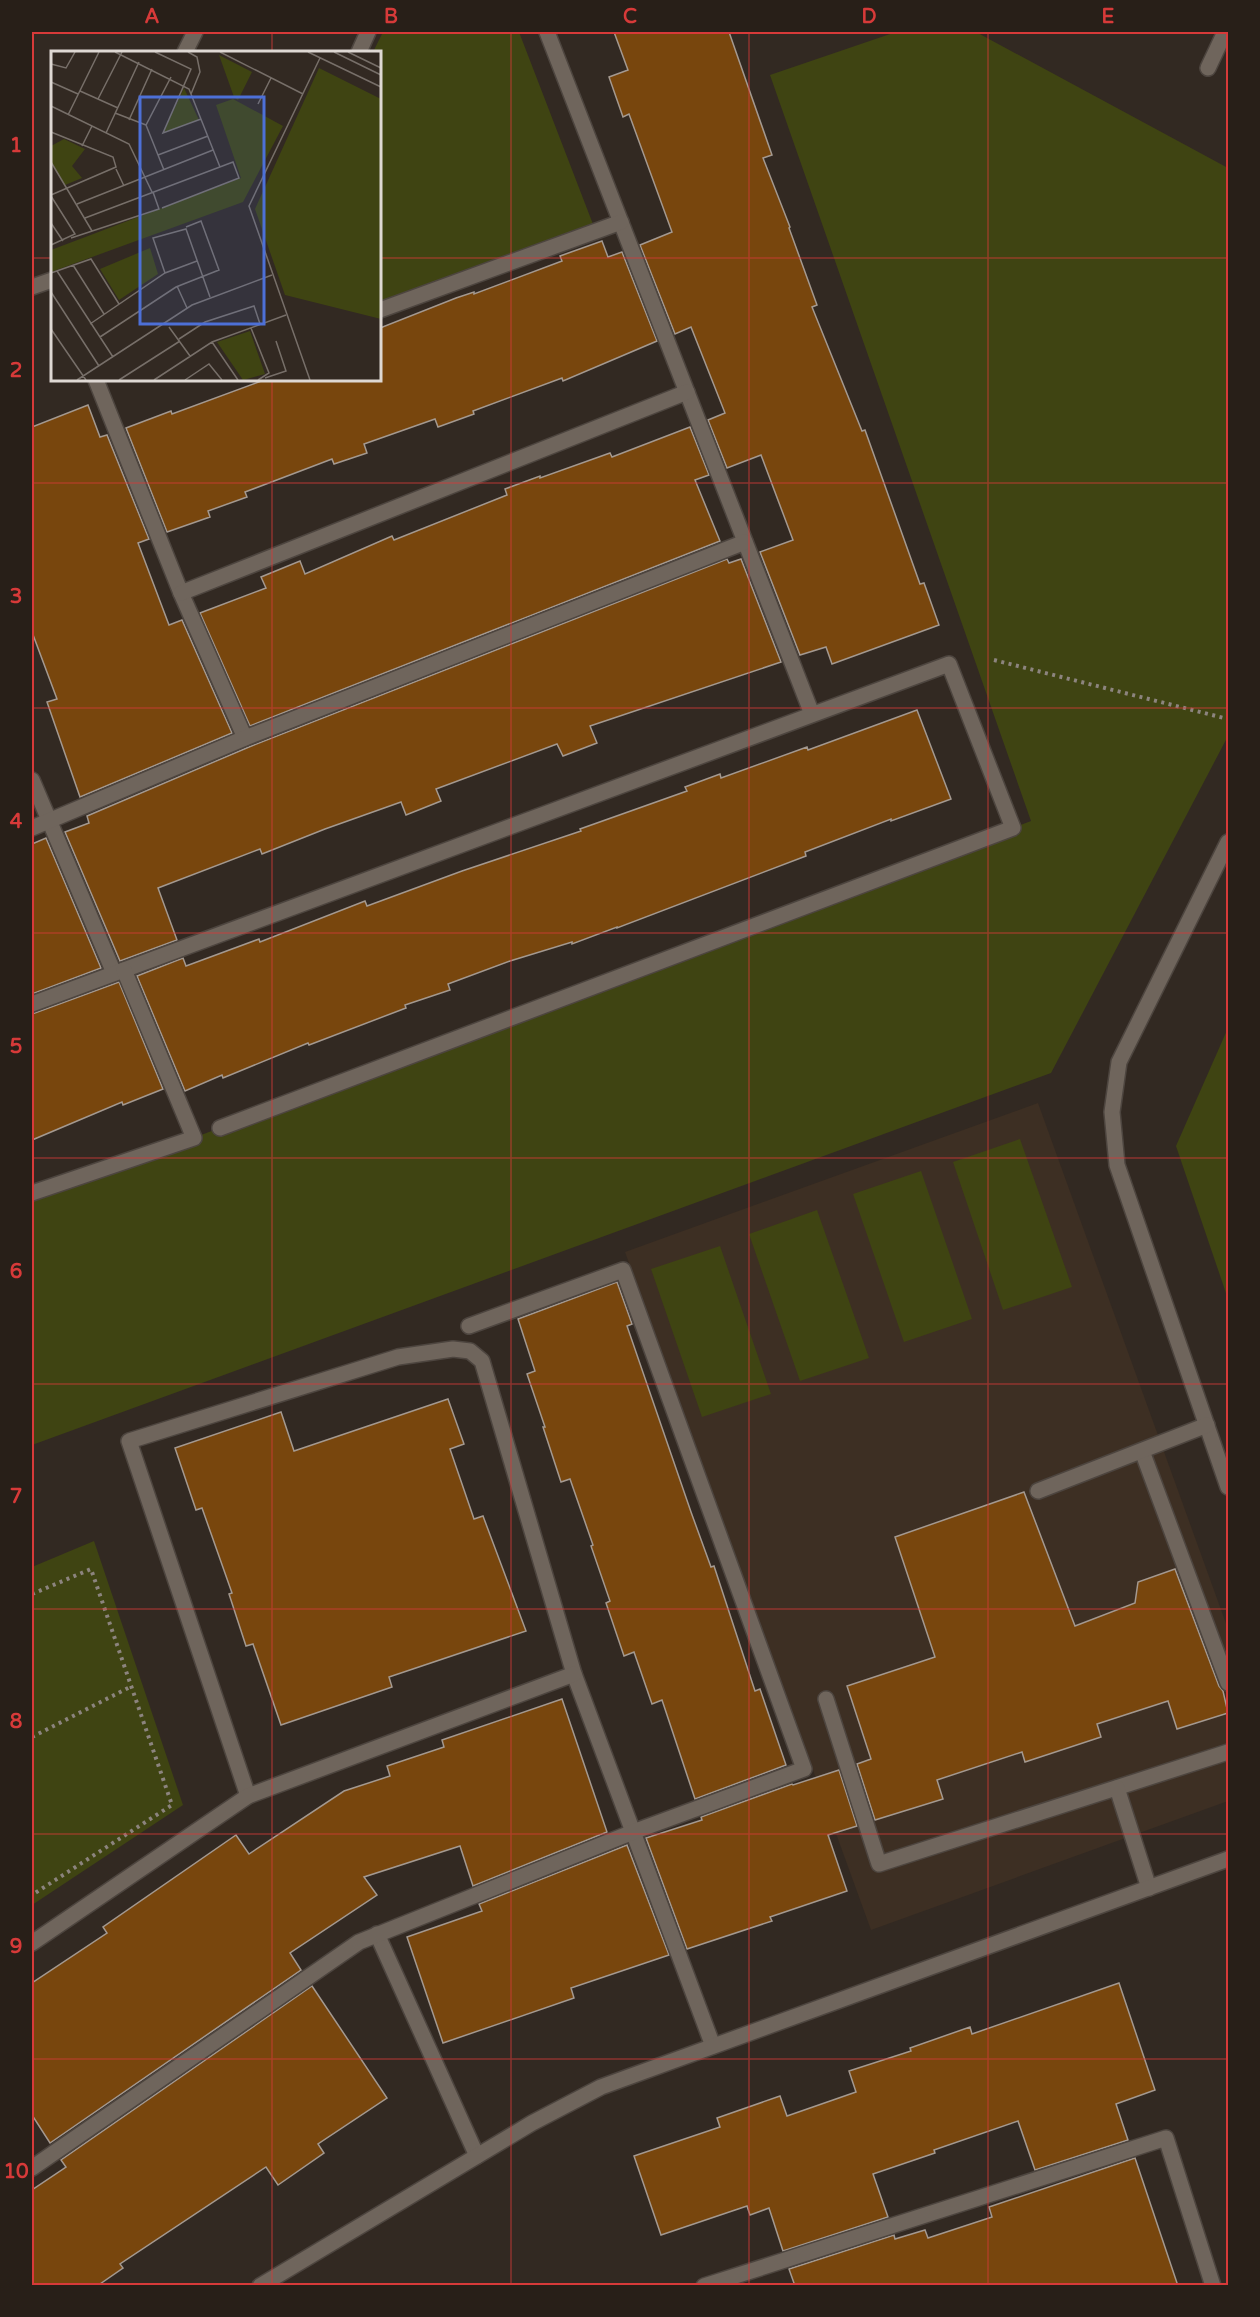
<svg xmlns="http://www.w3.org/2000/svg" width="1260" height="2317" font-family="'Varela Round',sans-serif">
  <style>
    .built { fill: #3d2f23 }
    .green { fill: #3f4412 }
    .building { fill: #78460d; stroke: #a49990; stroke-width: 1.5 }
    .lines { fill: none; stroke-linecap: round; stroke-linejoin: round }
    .minor-casing { stroke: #4d453f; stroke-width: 18 }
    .path { stroke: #8c847e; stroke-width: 4; stroke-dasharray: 3 4.5; stroke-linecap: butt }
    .minor { stroke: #6f655c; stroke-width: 15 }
    .grid { fill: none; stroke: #d73a39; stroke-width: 1.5; stroke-opacity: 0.55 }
    .inset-road { fill: none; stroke: #776f69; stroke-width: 1.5 }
    .view { fill: #4d70d7; fill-opacity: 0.15; stroke: #4d70d7; stroke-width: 3 }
    .inset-edge { fill: none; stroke: #ded8d3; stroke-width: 3 }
    .neatline { fill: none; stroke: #d73a39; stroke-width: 2 }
    .grid-label { font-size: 20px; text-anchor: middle; font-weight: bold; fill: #d73a39 }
  </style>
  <rect width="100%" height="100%" fill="#322922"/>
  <path class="built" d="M 1038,1103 L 1228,1629 L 1228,1801 L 871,1930 L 625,1252 Z"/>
  <g class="green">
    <path d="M 383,32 L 519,32 L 596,232 L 380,310 L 380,52 L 373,52 Z"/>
    <path d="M 896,32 L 976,32 L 1228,168 L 1228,736 L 1051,1073 L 32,1445 L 32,1199 L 1031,821 L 770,75 Z"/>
    <path d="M 1228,1028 L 1228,1299 L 1176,1146 Z"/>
    <path d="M 1020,1139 L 1072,1287 L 1003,1310 L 953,1162 Z"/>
    <path d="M 921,1171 L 972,1319 L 904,1342 L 853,1194 Z"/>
    <path d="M 817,1210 L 869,1358 L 800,1381 L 749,1234 Z"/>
    <path d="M 720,1246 L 771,1394 L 702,1417 L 651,1269 Z"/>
    <path d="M 94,1541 L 183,1805 L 32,1905 L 32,1567 Z"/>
  </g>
  <g class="building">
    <path d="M 614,32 L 729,32 L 772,155 L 763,158 L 790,227 L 789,228 L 817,305 L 812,307 L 862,431 L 865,430 L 920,584 L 924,583 L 939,625 L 832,664 L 826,647 L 800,655 L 760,552 L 793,540 L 761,455 L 727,468 L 708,420 L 725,413 L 691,327 L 675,334 L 640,245 L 672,232 L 629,114 L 623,117 L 609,77 L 628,70 Z"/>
    <path d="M 602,241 L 608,257 L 622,252 L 657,341 L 563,381 L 562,378 L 473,411 L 474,414 L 438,427 L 435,419 L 364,444 L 367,453 L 334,464 L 332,459 L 245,492 L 247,497 L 208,511 L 210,517 L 167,532 L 126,428 L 171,411 L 172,414 L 264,380 L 380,380 L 380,328 L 456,298 L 474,292 L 474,294 L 562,261 L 560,256 Z"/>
    <path d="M 88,405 L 100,437 L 107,435 L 149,539 L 138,543 L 169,625 L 182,620 L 232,733 L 80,797 L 47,702 L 57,699 L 32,632 L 32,427 Z"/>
    <path d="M 690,427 L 709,475 L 695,480 L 720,541 L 250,726 L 200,613 L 266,588 L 261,577 L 300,561 L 305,574 L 392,536 L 394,540 L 507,495 L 505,489 L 540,476 L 540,478 L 610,453 L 612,457 Z"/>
    <path d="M 727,559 L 729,563 L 741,559 L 781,662 L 590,726 L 597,743 L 563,756 L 557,744 L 436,789 L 441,801 L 406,815 L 401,802 L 325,829 L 262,854 L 260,849 L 158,888 L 177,940 L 120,961 L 65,832 L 89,823 L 87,816 L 249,747 Z"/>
    <path d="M 917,710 L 951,799 L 891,821 L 891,819 L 805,852 L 806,856 L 617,928 L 617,927 L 572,944 L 572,942 L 510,961 L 448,984 L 450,990 L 405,1005 L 406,1008 L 309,1045 L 308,1043 L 223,1078 L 222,1075 L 185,1091 L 137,976 L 183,958 L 186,966 L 259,939 L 260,942 L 365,901 L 367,906 L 462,871 L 581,831 L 580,829 L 687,791 L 685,787 L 720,774 L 721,778 L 807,747 L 808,750 Z"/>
    <path d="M 46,838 L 101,968 L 32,994 L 32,844 Z"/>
    <path d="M 119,982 L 163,1089 L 123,1105 L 122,1102 L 32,1140 L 32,1014 Z"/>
    <path d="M 617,1282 L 632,1324 L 627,1326 L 691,1512 L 711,1567 L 714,1566 L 755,1691 L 760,1689 L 786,1765 L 695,1799 L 662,1700 L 652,1704 L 634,1652 L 624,1656 L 606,1603 L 610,1601 L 591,1546 L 593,1545 L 570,1479 L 561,1482 L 543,1427 L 545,1427 L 527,1374 L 535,1371 L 518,1319 Z"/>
    <path d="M 448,1399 L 464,1444 L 450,1449 L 474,1519 L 483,1516 L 526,1631 L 389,1677 L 392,1687 L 281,1725 L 253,1644 L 246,1646 L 229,1594 L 232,1593 L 202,1508 L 196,1510 L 175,1448 L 281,1412 L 294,1451 Z"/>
    <path d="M 1024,1492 L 1075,1626 L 1135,1603 L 1138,1582 L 1175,1569 L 1219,1686 L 1223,1691 L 1228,1713 L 1177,1729 L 1168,1701 L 1097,1724 L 1101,1737 L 1025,1762 L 1022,1752 L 937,1780 L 943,1799 L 875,1820 L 857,1764 L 871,1759 L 847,1686 L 935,1657 L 895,1537 Z"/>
    <path d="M 562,1699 L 607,1832 L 473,1886 L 460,1846 L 364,1877 L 377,1895 L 290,1953 L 301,1970 L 50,2143 L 32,2115 L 32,1983 L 107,1933 L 103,1927 L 236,1835 L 249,1854 L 344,1791 L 390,1776 L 387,1766 L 444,1747 L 442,1740 Z"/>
    <path d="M 839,1770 L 857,1826 L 828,1835 L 847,1891 L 770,1917 L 772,1921 L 687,1949 L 646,1838 L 702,1820 L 701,1817 L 792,1784 L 793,1785 Z"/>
    <path d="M 627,1845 L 669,1955 L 571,1988 L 574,1998 L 443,2043 L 407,1937 L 482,1911 L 479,1904 Z"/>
    <path d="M 1119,1983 L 1155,2090 L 1116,2104 L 1128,2140 L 1035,2170 L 1018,2121 L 934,2150 L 935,2153 L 873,2174 L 888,2217 L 783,2251 L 769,2208 L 750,2215 L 747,2206 L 661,2235 L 634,2156 L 720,2127 L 717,2118 L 780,2096 L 787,2116 L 856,2092 L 849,2071 L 911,2051 L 910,2048 L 970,2027 L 972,2034 Z"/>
    <path d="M 312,1986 L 387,2098 L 318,2144 L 324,2153 L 278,2185 L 266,2167 L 120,2264 L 123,2268 L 97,2286 L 32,2286 L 32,2190 L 66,2167 L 61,2160 Z"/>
    <path d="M 1135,2158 L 1178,2286 L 795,2286 L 789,2269 L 894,2235 L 895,2239 L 925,2230 L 928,2238 L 992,2217 L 989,2207 Z"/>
  </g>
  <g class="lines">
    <g class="minor-casing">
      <g id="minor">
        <path d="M 547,32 L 812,714"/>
        <path d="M 185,52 L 195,32"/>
        <path d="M 359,52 L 368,32"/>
        <path d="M 1208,68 L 1225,32"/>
        <path d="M 32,287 L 52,280"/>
        <path d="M 380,310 L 621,222"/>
        <path d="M 96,380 L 181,593 L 245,738"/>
        <path d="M 181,593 L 687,392"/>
        <path d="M 32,780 L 114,973"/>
        <path d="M 32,828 L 245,738 L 745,542"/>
        <path d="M 1228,842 L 1119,1062 L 1112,1112 L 1117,1165 L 1228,1487"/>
        <path d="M 32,1004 L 949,664 L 1013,828 L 220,1128"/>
        <path d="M 32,1193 L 194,1138 L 124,970"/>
        <path d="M 1142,1451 L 1228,1683"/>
        <path d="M 1038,1491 L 1207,1425"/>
        <path d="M 826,1699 L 879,1864 L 1228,1752"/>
        <path d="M 1117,1788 L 1149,1888"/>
        <path d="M 248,1796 L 129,1441 L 398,1357 L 453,1349 L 470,1351 L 482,1361 L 574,1674 L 713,2046"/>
        <path d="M 377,1934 L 477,2156"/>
        <path d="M 32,1943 L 248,1796 L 574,1674"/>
        <path d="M 32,2168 L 359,1942 L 633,1832 L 804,1769 L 623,1270 L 469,1326"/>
        <path d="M 260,2286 L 532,2123 L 601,2087 L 1228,1859"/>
        <path d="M 704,2286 L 1166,2138 L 1213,2286"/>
      </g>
    </g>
    <g class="path">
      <path d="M 994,660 L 1228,719"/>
      <path d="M 32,1594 L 91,1569 L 172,1805 L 32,1895"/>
      <path d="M 32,1737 L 132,1686"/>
    </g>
    <use href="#minor" class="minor"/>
  </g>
  <path class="grid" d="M 272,32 L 272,52M 511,32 L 511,2286M 749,32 L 749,2286M 988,32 L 988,2286M 32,258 L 52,258M 380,258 L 1228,258M 272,380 L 272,2286M 32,483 L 1228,483M 32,708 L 1228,708M 32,933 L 1228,933M 32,1158 L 1228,1158M 32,1384 L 1228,1384M 32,1609 L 1228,1609M 32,1834 L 1228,1834M 32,2059 L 1228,2059"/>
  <g transform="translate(51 51)">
    <rect width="330" height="330" fill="#322922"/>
    <path d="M 168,4 L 201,21 L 187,49 L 183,46 ZM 268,17 L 330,48 L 330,268 L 234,244 L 204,158 ZM 133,37 L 148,69 L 112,82 ZM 182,48 L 232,75 L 192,151 L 0,221 L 0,199 L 190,127 L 165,54 ZM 13,88 L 34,98 L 21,115 L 31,127 L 14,134 L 0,111 L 0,95 ZM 99,197 L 107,223 L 68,249 L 49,218 ZM 199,280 L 214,323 L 192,329 L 166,291 Z" fill="#3f4412"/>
    <path class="inset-road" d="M 64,1 L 138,38 L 169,116M 104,1 L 140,18 L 112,82 L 150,68M 137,1 L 146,6 L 149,21 L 140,43M 169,1 L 252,43M 257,1 L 330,36M 283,1 L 330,24M 297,1 L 330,17M 0,13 L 15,17 L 24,1M 0,31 L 27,43M 29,40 L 67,57M 47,48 L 71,1M 207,53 L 220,27M 0,55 L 78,93 L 101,141M 64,62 L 95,74 L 120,26M 17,64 L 48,1M 78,69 L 101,18M 95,74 L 113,119M 0,81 L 62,106 L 65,116 L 0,144M 55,82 L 88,11M 31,95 L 41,75M 107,104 L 157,85M 0,111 L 41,180M 65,118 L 73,135M 0,145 L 24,183 L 0,194M 26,153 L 162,99M 34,167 L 182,111 L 188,127 L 111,157M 0,172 L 12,190M 20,187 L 108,158 L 102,141M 22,214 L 53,263M 6,220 L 62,306M 0,222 L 40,208 L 68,253M 114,222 L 102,187 L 135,178 L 159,246M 126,235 L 136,257M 0,241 L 48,315M 39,273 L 114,222 L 146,210M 118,276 L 139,305M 200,277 L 218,322 L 207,329M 0,278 L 35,329M 49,286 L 125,236 L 168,219 L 150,170 L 135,176M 128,288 L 154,271 L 203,255 L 209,273M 161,291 L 187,329M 214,327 L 235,320 L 225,290M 26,329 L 141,254 L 221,224M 68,329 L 129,290M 103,329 L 161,291 L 235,264M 134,329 L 158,313 L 171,329M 259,329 L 198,155 L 269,7"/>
    <path class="view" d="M 89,46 L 213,46 L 213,273 L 89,273 Z"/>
    <rect width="330" height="330" class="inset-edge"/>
  </g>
  <rect width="1260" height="2317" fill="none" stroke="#281f18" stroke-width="66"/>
  <rect x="33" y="33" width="1194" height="2251" class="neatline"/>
  <g class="grid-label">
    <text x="152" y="23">A</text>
    <text x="391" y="23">B</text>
    <text x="630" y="23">C</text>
    <text x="869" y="23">D</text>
    <text x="1108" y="23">E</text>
    <text x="16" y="152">1</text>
    <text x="16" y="377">2</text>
    <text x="16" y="603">3</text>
    <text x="16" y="828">4</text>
    <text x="16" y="1053">5</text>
    <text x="16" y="1278">6</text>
    <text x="16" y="1503">7</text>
    <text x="16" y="1728">8</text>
    <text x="16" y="1953">9</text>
    <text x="16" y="2178">10</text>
  </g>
</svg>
